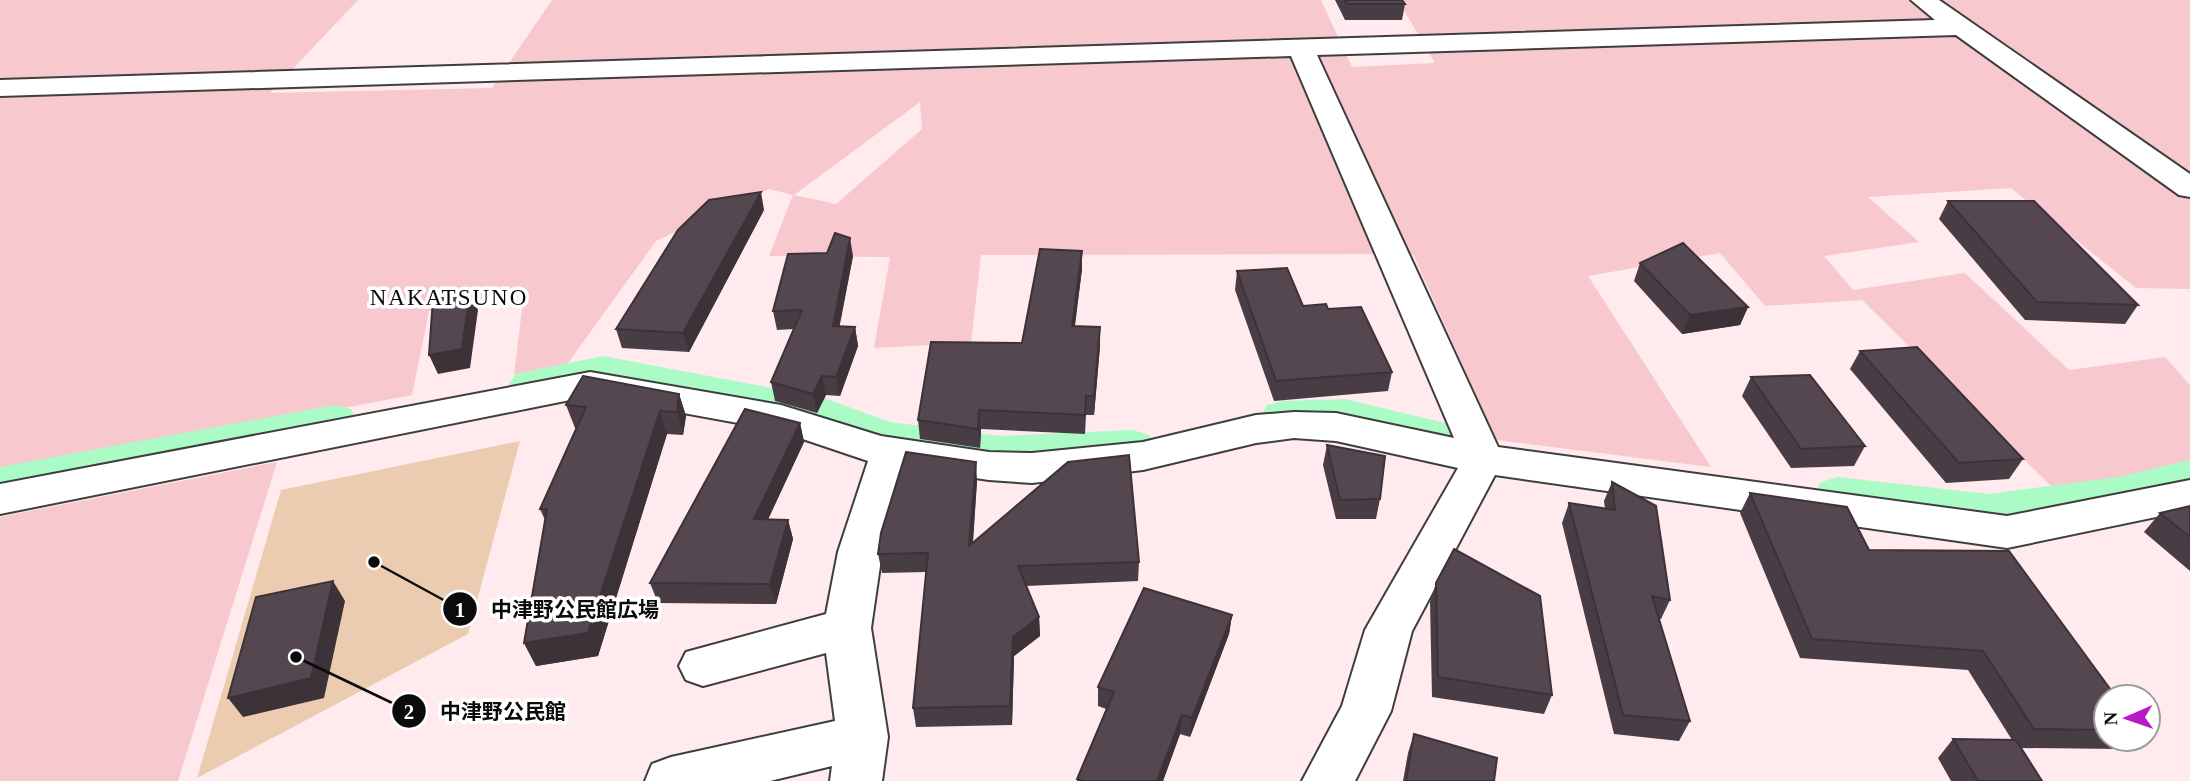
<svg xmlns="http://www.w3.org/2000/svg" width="2190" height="781" font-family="'Times New Roman','Noto Sans JP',serif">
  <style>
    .farmland { fill: #f7c8cd; fill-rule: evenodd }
    .green { fill: #ecccb1 }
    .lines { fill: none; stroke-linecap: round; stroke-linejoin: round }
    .canal { fill: #aafbc6; fill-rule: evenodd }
    .minor-casing { stroke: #3e3e3e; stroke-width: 4 }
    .minor { fill: #fff; fill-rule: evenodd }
    .wall { fill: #493d45 }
    .shaded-wall { fill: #3c3238 }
    .building { fill: #554750; stroke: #3c3238; stroke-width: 2 }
    .labels { text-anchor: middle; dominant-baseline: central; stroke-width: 7; stroke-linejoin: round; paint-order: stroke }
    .quarter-label { font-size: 23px; letter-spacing: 2px; fill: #0b0b0b; stroke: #fff }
    .leader { fill: none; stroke: #0b0b0b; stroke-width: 2.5 }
    .callout-dot { fill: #0b0b0b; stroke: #fff; stroke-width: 2.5 }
    .mark-label { font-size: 21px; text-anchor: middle; font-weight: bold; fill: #fff }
    .callout-label { font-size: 21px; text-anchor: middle; font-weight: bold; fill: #0b0b0b; stroke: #fff; stroke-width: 7; stroke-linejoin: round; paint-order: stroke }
  </style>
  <rect width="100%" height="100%" fill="#ffeaee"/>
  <g class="farmland">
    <path d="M 0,0 L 358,0 L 270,93 L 492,88 L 552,0 L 1321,0 L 1352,67 L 1435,63 L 1398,0 L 2190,0 L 2190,289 L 2136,288 L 2011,188 L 1868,197 L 1919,242 L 1824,256 L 1853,290 L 1965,273 L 2069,370 L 2165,357 L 2190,385 L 2190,463 L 2055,490 L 1862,300 L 1765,306 L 1720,253 L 1588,276 L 1711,467 L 1496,440 L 1413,254 L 981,255 L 971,343 L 874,348 L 890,257 L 769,256 L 793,195 L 769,189 L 656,241 L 568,363 L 514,375 L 524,293 L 429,311 L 412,395 L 0,473 ZM 920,102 L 922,129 L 836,204 L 794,195 Z"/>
    <path d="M 277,462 L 178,781 L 0,781 L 0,517 Z"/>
  </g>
  <path class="green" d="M 520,441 L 468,634 L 197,778 L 281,490 Z"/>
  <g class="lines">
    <g class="canal">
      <path d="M 603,356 L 824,398 L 890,422 L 1001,436 L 1133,430 L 1149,435 L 1156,446 L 1149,457 L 1133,462 L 1001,468 L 884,453 L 814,426 L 603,384 L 531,398 L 516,394 L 509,384 L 516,374 Z"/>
      <path d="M 1345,399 L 1449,424 L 1456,435 L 1449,446 L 1433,451 L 1345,429 L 1283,431 L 1267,427 L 1261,416 L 1267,405 L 1283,401 Z"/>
      <path d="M 335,405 L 351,409 L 357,420 L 351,431 L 0,501 L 0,467 Z"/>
      <path d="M 2190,460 L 2190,494 L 2118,511 L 1989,530 L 1838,511 L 1821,506 L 1814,494 L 1821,482 L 1838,477 L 1989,494 L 2118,477 Z"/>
    </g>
    <g class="minor-casing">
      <path id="minor" d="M 1911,0 L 1939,0 L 2190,174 L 2190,197 L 2179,195 L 1956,35 L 1317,55 L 1498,447 L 2007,516 L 2190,480 L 2190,510 L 2007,548 L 1495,475 L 1412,631 L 1391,711 L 1355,781 L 1302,781 L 1342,706 L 1365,630 L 1458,468 L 1336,441 L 1294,438 L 1256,443 L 1143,470 L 1032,483 L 989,480 L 907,468 L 882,552 L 871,628 L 888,737 L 882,781 L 830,781 L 832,766 L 770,781 L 645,781 L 652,764 L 671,757 L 835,721 L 826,653 L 703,686 L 686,680 L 679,666 L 686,652 L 826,614 L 838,552 L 868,461 L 776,430 L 590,396 L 0,514 L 0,484 L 590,372 L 781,405 L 881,436 L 989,452 L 1032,453 L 1143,442 L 1256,415 L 1294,412 L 1336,413 L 1454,438 L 1291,56 L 0,96 L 0,80 L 1935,20 Z"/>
    </g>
    <use href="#minor" class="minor"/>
  </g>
  <g class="wall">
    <path d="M 1335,0 L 1402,0 L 1405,4 L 1402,20 L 1345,20 Z"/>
    <path d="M 1948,201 L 2138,305 L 2125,324 L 2025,320 L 1939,219 Z"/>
    <path d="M 764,210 L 689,352 L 622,348 L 616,329 Z"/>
    <path d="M 853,256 L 839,327 L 855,327 L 858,346 L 840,396 L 826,395 L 817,413 L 775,401 L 771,382 L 794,329 L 777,330 L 773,311 Z"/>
    <path d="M 1640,263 L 1748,307 L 1740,325 L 1682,334 L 1634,281 Z"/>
    <path d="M 1082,269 L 1075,326 L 1100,346 L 1094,415 L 1086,415 L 1085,434 L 981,429 L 980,448 L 920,439 L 918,420 L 1022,343 Z"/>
    <path d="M 1237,271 L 1303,306 L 1328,309 L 1392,372 L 1388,391 L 1274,401 L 1235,290 Z"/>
    <path d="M 1860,351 L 2023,459 L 2009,479 L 1946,483 L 1850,369 Z"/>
    <path d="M 1751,377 L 1865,446 L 1854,466 L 1791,468 L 1742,396 Z"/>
    <path d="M 679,394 L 686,416 L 683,435 L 667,434 L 598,656 L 536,666 L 524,643 L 545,520 L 540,509 L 577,428 L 575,428 L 566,405 Z"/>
    <path d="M 800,423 L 804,442 L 768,519 L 788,520 L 793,539 L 776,604 L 658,603 L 650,583 Z"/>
    <path d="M 1327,445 L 1380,499 L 1376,519 L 1336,519 L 1323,465 Z"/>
    <path d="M 977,481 L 973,543 L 1139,562 L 1138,581 L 1026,586 L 1039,617 L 1040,636 L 1014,656 L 1012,725 L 916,727 L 913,708 L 926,572 L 882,573 L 878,554 Z"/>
    <path d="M 1612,482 L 1670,600 L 1661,619 L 1659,619 L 1690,721 L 1679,741 L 1614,734 L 1562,523 L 1569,503 L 1605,509 L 1604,501 Z"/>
    <path d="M 1750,493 L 1869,550 L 2106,697 L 2106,739 L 2131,739 L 2121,749 L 2021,748 L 2042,781 L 1951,781 L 1938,758 L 1953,739 L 2012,740 L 1968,670 L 1800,658 L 1740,513 Z"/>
    <path d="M 2190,506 L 2190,571 L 2144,532 L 2160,513 Z"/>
    <path d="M 1436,583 L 1552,695 L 1544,714 L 1432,697 L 1430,602 Z"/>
    <path d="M 1232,615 L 1229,634 L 1190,737 L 1180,734 L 1163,781 L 1077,781 L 1077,779 L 1106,709 L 1098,706 L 1098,687 Z"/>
    <path d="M 1414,734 L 1494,781 L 1403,781 L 1408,753 Z"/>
  </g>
  <g class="shaded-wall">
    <path d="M 761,192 L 764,210 L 689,352 L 683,333 Z"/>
    <path d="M 850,238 L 853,256 L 836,345 L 833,326 Z"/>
    <path d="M 1082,251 L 1082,269 L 1072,345 L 1072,326 Z"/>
    <path d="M 470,292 L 478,310 L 470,368 L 438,374 L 429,355 Z"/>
    <path d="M 1748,307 L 1740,325 L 1682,334 L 1690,315 Z"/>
    <path d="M 855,327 L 858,346 L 840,396 L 836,377 Z"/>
    <path d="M 1100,327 L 1100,346 L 1094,415 L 1094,396 Z"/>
    <path d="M 822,376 L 826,395 L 817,413 L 813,394 Z"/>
    <path d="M 679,394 L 686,416 L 683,435 L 677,412 Z"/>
    <path d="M 979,410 L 981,429 L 980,448 L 978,429 Z"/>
    <path d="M 660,411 L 667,434 L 598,656 L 536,666 L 524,643 Z"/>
    <path d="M 800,423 L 804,442 L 759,539 L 754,519 Z"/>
    <path d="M 976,462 L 977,481 L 971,566 L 969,546 Z"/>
    <path d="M 788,520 L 793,539 L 776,604 L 770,584 Z"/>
    <path d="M 333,581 L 345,601 L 324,698 L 243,717 L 228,698 Z"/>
    <path d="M 1232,615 L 1229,634 L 1190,737 L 1192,718 Z"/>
    <path d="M 1039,617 L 1040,636 L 1014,656 L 1012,725 L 1010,706 L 1013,637 Z"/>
    <path d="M 1182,715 L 1180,734 L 1163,781 L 1157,781 Z"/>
  </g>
  <g class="building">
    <path d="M 1345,0 L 1402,0 L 1405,4 L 1347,4 Z"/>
    <path d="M 761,192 L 683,333 L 616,329 L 678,230 L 709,200 Z"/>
    <path d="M 1948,201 L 2034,201 L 2138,305 L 2037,302 Z"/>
    <path d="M 835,233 L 850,238 L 833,326 L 855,327 L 836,377 L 822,376 L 813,394 L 771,382 L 802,310 L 773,311 L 788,254 L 827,253 Z"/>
    <path d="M 1683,243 L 1748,307 L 1690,315 L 1640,263 Z"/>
    <path d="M 1040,249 L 1082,251 L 1072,326 L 1100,327 L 1094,396 L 1086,396 L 1085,415 L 979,410 L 978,429 L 918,420 L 931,342 L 1022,343 Z"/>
    <path d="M 1287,268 L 1303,306 L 1326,304 L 1328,309 L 1361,307 L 1392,372 L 1276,381 L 1237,271 Z"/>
    <path d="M 470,292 L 462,349 L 429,355 L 433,298 Z"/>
    <path d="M 1917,347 L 2023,459 L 1959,463 L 1860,351 Z"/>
    <path d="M 1810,375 L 1865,446 L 1801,449 L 1751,377 Z"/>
    <path d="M 583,376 L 679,394 L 677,412 L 660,411 L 588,633 L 524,643 L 547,509 L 540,509 L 586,407 L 566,405 Z"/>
    <path d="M 745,409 L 800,423 L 754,519 L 788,520 L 770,584 L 650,583 Z"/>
    <path d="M 1327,445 L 1385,456 L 1380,499 L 1340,500 Z"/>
    <path d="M 906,452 L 976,462 L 969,546 L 1068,462 L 1129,455 L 1139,562 L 1018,566 L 1039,617 L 1013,637 L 1010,706 L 913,708 L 928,553 L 878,554 L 881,533 Z"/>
    <path d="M 1612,482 L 1656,506 L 1670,600 L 1652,596 L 1690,721 L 1623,715 L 1569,503 L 1615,510 Z"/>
    <path d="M 1750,493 L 1847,507 L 1869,550 L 2009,551 L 2116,697 L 2106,697 L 2106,730 L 2034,729 L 1983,651 L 1812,639 Z"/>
    <path d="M 2190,506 L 2190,537 L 2160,513 Z"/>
    <path d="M 1454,549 L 1540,596 L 1552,695 L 1438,677 L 1436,583 Z"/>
    <path d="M 333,581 L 311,678 L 228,698 L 256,597 Z"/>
    <path d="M 1144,588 L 1232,615 L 1192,718 L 1182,715 L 1157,781 L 1084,781 L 1077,779 L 1114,692 L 1098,687 Z"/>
    <path d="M 1414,734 L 1497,758 L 1494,781 L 1406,781 Z"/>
    <path d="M 1953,739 L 2016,740 L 2042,781 L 1978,781 Z"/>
  </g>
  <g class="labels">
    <g class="quarter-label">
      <text x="449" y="297">NAKATSUNO</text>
    </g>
  </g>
  <path class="leader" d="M374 562L460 609M296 657L409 711"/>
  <g class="callout-dot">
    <circle cx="374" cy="562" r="7"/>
    <circle cx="296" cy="657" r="7"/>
    <circle cx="460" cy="609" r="18"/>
    <circle cx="409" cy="711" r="18"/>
  </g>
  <g class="mark-label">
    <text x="460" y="617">1</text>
    <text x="409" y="719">2</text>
  </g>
  <g class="callout-label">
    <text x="575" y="617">中津野公民館広場</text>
    <text x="503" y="719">中津野公民館</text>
  </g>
  <g transform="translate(2127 718) rotate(268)"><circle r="33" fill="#ffffff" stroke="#9d9d9d" stroke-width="2"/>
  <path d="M0-5L12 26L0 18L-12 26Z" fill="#b91ac5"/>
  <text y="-10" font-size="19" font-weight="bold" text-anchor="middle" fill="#0b0b0b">N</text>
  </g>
</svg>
